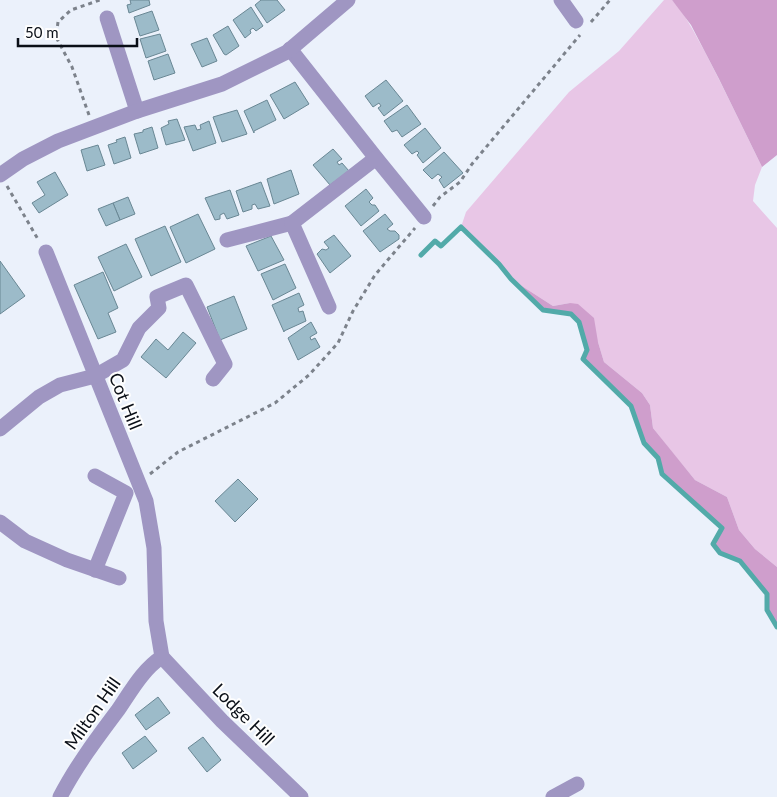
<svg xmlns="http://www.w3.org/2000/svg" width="777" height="797" font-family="Lato,sans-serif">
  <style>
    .green { fill: #e8c6e6 }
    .forest { fill: #cf9ecc }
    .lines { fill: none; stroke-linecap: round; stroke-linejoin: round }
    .stream { stroke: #52aaa9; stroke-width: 5 }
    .building { fill: #9cbbc9; stroke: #698794 }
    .path { stroke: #7c828b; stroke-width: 3; stroke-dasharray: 4 4; stroke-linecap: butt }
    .minor { stroke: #9f96c2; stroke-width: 15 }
    .labels { text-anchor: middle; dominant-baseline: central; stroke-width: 4; stroke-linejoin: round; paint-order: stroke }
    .street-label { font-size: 18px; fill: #0a0f17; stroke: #fefefe }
  </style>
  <rect width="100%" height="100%" fill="#ebf1fb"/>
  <path class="green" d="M 664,0 L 672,0 C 686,15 695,34 705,52 C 725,90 743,129 762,167 L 755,185 L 753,201 L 777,228 L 777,567 L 755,549 L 739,530 L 727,497 L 695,480 L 672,452 L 653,428 L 650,405 L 642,393 L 604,362 L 598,342 L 570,303 L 553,306 L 511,279 L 499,264 L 461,227 L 466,212 L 569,92 L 619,51 Z"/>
  <g class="forest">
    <path d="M 672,0 L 777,0 L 777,155 L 762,167 L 719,79 L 691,25 Z"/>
    <path d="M 511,279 L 553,306 L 570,303 L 578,304 L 594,318 L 598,342 L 604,362 L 642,393 L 650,405 L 653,428 L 695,480 L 727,497 L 739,530 L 755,549 L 777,567 L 777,627 L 767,610 L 767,594 L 740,561 L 720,553 L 713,544 L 721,528 L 662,474 L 658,458 L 644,443 L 631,406 L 583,359 L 587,350 L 579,322 L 571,314 L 543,310 Z"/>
  </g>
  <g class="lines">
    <path class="stream" d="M 421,255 L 435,241 L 441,246 L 461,227 L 499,264 L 511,279 L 543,310 L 571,314 L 579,322 L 587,350 L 583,359 L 631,406 L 644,443 L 658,458 L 662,474 L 722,528 L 713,544 L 720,553 L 740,561 L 767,594 L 767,610 L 777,627"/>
  </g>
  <g class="building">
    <path d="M 130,0 L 149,0 L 150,5 L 129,13 L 127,5 L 131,4 Z"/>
    <path d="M 261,0 L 277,0 L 285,10 L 267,23 L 255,5 Z"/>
    <path d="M 251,7 L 263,26 L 256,31 L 253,28 L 250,30 L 251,33 L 245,38 L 233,20 Z"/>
    <path d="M 152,11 L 159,30 L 140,36 L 134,17 Z"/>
    <path d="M 228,26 L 239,46 L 226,55 L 224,54 L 213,35 Z"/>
    <path d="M 160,34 L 166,51 L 146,58 L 140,39 Z"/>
    <path d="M 207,38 L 217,61 L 202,67 L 191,44 Z"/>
    <path d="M 168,54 L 175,73 L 154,80 L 148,61 Z"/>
    <path d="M 386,80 L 403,101 L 384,116 L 378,108 L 381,106 L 379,103 L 373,107 L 365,96 Z"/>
    <path d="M 295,82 L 309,104 L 284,119 L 270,95 Z"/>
    <path d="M 267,100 L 276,120 L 254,131 L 254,133 L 244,111 Z"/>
    <path d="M 407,105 L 421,124 L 402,137 L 397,130 L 392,132 L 384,121 Z"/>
    <path d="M 237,110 L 247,134 L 222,142 L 213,117 Z"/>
    <path d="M 177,119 L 185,140 L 166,145 L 161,128 L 169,124 L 168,121 Z"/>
    <path d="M 209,121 L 216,143 L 193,151 L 184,127 L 195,125 L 197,130 L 201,129 L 200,125 Z"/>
    <path d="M 152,127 L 158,148 L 140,154 L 134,134 L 143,132 L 143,130 Z"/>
    <path d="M 425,128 L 441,148 L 423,163 L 417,155 L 419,153 L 417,151 L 412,154 L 404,145 Z"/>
    <path d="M 125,137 L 131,158 L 114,164 L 108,145 L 117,142 L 116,140 Z"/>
    <path d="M 98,145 L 105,165 L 87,171 L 81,150 Z"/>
    <path d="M 333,149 L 342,159 L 337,162 L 339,165 L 342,163 L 349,171 L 330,185 L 313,165 Z"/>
    <path d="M 444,152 L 463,173 L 444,188 L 439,180 L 442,177 L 438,174 L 432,179 L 423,170 Z"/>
    <path d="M 291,170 L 299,194 L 274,204 L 267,179 Z"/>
    <path d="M 55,172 L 68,195 L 39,213 L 32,203 L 45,195 L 37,182 Z"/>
    <path d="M 261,182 L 270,206 L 258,209 L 255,204 L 252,205 L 252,209 L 243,212 L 236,191 Z"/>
    <path d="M 366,189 L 373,198 L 369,202 L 372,205 L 375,205 L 379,211 L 361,226 L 345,206 Z"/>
    <path d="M 230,190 L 239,215 L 227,219 L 224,213 L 220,215 L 220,219 L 215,220 L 205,198 Z"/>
    <path d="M 128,197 L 135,214 L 120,220 L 113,203 Z"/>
    <path d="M 113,203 L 120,220 L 106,226 L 98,209 Z"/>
    <path d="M 198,214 L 215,249 L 186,263 L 170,227 Z"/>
    <path d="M 385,214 L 393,224 L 387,229 L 390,231 L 395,231 L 399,235 L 399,239 L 380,252 L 363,231 Z"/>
    <path d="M 165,226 L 181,262 L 151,276 L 135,239 Z"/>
    <path d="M 334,235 L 351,256 L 330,273 L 317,254 L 322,249 L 326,250 L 329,248 L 324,242 Z"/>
    <path d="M 271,236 L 284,260 L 258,271 L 246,246 Z"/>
    <path d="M 126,244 L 142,277 L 114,291 L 98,257 Z"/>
    <path d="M 0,261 L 25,296 L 0,314 Z"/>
    <path d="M 285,264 L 296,288 L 273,300 L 261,274 Z"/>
    <path d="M 103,272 L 118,308 L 108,313 L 116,332 L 98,339 L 74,285 Z"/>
    <path d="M 299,293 L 304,305 L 298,308 L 299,312 L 303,311 L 306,321 L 284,331 L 284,332 L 272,305 Z"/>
    <path d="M 234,296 L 247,329 L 220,340 L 207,307 Z"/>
    <path d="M 311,322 L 317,333 L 310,337 L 311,340 L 315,338 L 320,347 L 298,360 L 288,338 Z"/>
    <path d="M 183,332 L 196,343 L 166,378 L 141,357 L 156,339 L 168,350 Z"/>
    <path d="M 238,479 L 258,499 L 235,522 L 215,501 Z"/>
    <path d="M 158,697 L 170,713 L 146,730 L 135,715 Z"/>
    <path d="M 145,736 L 157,751 L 133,769 L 122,753 Z"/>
    <path d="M 203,737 L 221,760 L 207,772 L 188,748 Z"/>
  </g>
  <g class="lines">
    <g class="path">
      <path d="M 591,22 L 610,0"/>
      <path d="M 89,115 L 72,67 L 56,37 L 58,22 L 71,10 L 100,0"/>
      <path d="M 7,186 L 39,241"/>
      <path d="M 433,206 L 440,197 L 460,182 L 472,164 L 580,35"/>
      <path d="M 150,474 L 178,452 L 275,403 L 309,375 L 338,343 L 353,311 L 375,275 L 415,228"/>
    </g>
    <g class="minor">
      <path d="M 561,0 L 576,21"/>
      <path d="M 107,18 L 137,111"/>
      <path d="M 290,49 L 376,158 L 424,217"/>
      <path d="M 0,175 L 23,159 L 58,141 L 137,111 L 222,84 L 287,52 L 348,0"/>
      <path d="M 227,240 L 292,223"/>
      <path d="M 46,252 L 146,501 L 154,548 L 156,621 L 162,657"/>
      <path d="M 329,307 L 292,223 L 376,158"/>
      <path d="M 0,429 L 39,397 L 60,385 L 95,376 L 123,360 L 139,328 L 159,308 L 157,297 L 186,285 L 225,364 L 213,379"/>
      <path d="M 0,522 L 25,541 L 67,560 L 119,578"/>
      <path d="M 95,570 L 126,493 L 95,476"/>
      <path d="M 162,657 L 222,721 L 301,797"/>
      <path d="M 60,797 C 76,766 97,738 118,710 C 131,691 143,669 162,657"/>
      <path d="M 553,797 L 577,784"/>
    </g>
  </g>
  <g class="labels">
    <g class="street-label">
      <text transform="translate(126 401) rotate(68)">Cot Hill</text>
      <text transform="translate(92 713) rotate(-55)">Milton Hill</text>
      <text transform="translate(244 714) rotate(45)">Lodge Hill</text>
    </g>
  </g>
  <path d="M18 38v8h119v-8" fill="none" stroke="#0a0f17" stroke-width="2.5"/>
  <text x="25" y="38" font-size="15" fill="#0a0f17" stroke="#fefefe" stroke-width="4" paint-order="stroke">50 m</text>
</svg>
